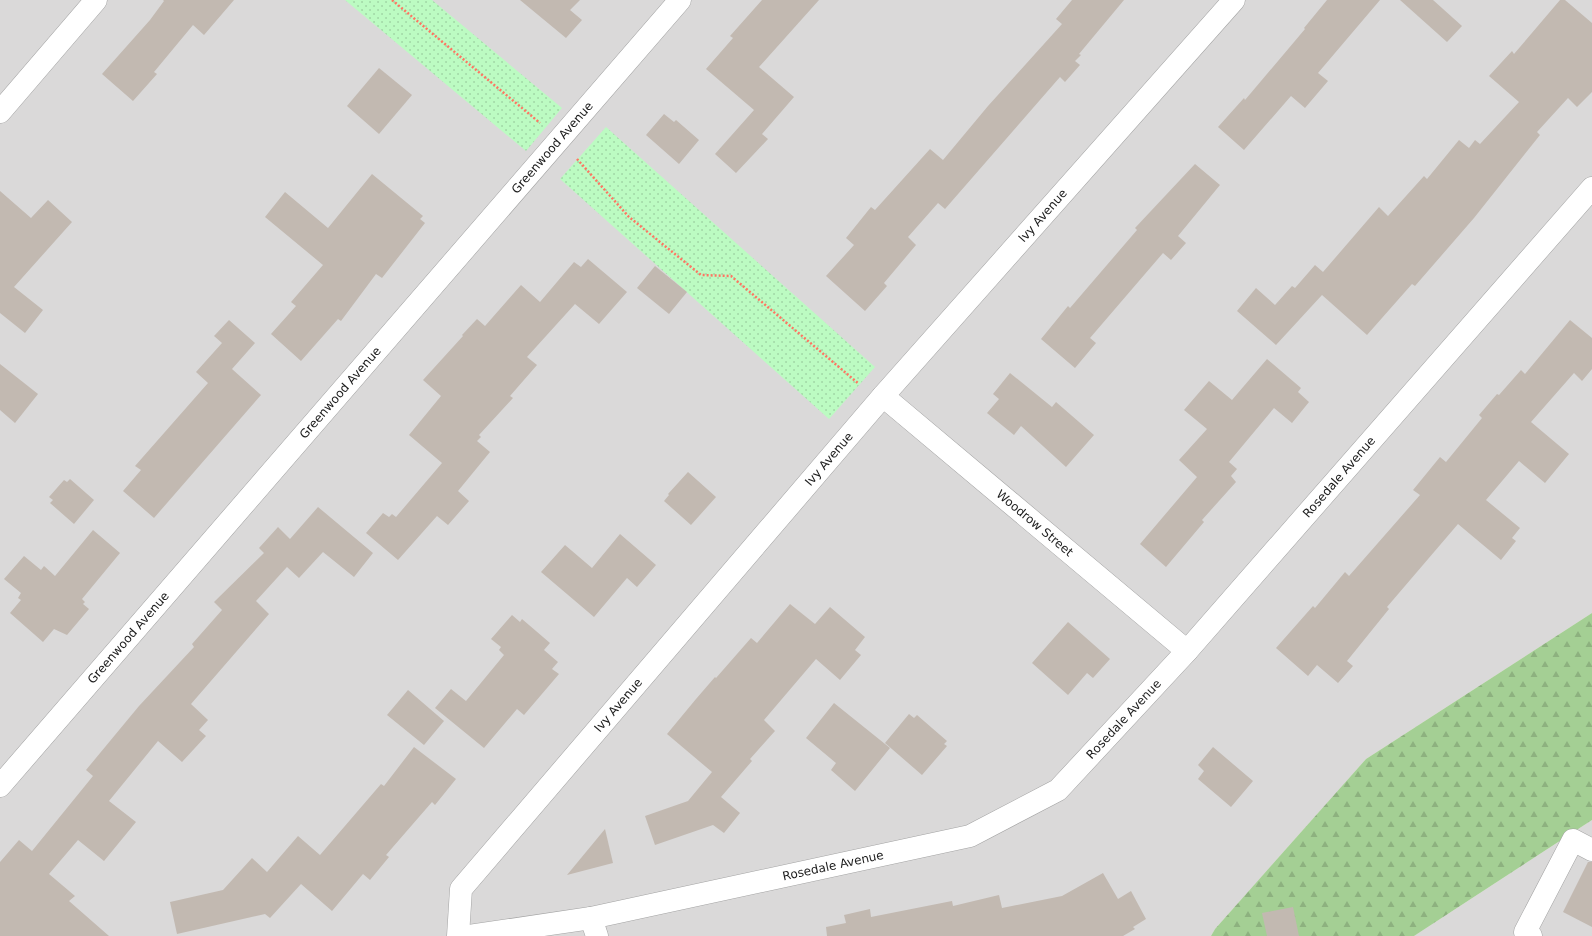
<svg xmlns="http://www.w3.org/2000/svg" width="1592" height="936" font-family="'DejaVu Sans',sans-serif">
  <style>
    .residential { fill: #dad9d9 }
    .forest { fill: url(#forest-firs) }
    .park { fill: url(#park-dots) }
    .building { fill: #c2b9b1 }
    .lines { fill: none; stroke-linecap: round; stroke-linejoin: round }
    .minor-casing { stroke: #a3a3a3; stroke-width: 23 }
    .path { stroke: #fe7662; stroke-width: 2.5; stroke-dasharray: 2 2; stroke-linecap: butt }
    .minor { stroke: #fff; stroke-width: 22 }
    .labels { text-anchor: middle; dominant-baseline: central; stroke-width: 3; stroke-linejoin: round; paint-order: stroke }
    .street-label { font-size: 12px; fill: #1c1c1c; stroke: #fff }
  </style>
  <defs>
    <pattern id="forest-firs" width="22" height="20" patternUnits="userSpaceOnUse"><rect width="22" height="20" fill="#a4cf94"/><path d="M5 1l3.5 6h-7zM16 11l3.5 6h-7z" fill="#8db17f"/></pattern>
    <pattern id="park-dots" width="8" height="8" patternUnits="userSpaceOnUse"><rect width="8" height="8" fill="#bcfbc2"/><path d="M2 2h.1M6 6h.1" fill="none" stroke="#a1d7a6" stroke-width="1.8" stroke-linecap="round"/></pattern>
  </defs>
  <rect width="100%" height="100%" fill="#eeeae1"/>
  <g class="residential">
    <path d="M 0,0 L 1592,0 L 1592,613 L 1366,759 L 1215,929 L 1211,936 L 0,936 Z"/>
    <path d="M 1592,820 L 1592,936 L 1414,936 Z"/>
  </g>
  <path class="forest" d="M 1592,613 L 1592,820 L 1414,936 L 1211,936 L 1215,929 L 1366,759 Z"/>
  <g class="park">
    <path d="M 345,0 L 432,0 L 562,108 L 526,151 Z"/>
    <path d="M 606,127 L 875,367 L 829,419 L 560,179 Z"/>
  </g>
  <g class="building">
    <path d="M 163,0 L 234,0 L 204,35 L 193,25 L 154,72 L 157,74 L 133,101 L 102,74 L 150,20 L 164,1 Z"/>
    <path d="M 520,0 L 580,0 L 570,10 L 582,20 L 566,38 Z"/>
    <path d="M 762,0 L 819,0 L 759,67 L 794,97 L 762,134 L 768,139 L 736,173 L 715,154 L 754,110 L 706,69 L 733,38 L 730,36 Z"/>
    <path d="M 1072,0 L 1124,0 L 1079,54 L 1081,55 L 1075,61 L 1080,65 L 1065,82 L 1060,77 L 945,209 L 938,203 L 908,237 L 916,245 L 884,283 L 887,286 L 865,311 L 826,276 L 854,245 L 846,238 L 871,207 L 875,210 L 930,149 L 943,160 L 988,106 L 1062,24 L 1056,19 Z"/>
    <path d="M 1327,0 L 1380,0 L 1318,73 L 1328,81 L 1305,108 L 1291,96 L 1244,150 L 1218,127 L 1244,98 L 1245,100 L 1305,29 L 1304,28 Z"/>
    <path d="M 1400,0 L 1433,0 L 1462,26 L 1447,42 Z"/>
    <path d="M 1560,0 L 1565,0 L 1592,23 L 1592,92 L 1577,107 L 1568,98 L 1537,132 L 1540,135 L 1474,218 L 1415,286 L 1412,284 L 1367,335 L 1322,295 L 1276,345 L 1237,311 L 1256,288 L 1275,305 L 1292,286 L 1295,288 L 1315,265 L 1323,272 L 1379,207 L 1388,216 L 1424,176 L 1427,179 L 1459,140 L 1469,148 L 1475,140 L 1480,144 L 1519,102 L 1489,76 L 1512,51 L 1514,54 Z"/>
    <path d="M 379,68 L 412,95 L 379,134 L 347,106 Z"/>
    <path d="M 664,114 L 674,122 L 676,120 L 699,140 L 679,164 L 646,135 Z"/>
    <path d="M 1195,164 L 1220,185 L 1178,236 L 1186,243 L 1171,260 L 1163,253 L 1090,338 L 1096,343 L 1075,368 L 1041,339 L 1068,306 L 1070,308 L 1137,230 L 1135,228 Z"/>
    <path d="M 372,174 L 423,216 L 420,219 L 425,223 L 382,278 L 376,274 L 341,321 L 338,319 L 301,361 L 271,334 L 296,306 L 291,302 L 323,265 L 265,217 L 285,192 L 328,228 Z"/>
    <path d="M 0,191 L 31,218 L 48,200 L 72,222 L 14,287 L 43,310 L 25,333 L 0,313 Z"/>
    <path d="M 588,259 L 627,292 L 599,324 L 575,304 L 527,357 L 537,365 L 510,396 L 513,398 L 479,435 L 481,437 L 477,441 L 490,452 L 458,491 L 469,501 L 448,525 L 437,516 L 398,560 L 366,533 L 383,513 L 389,517 L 392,514 L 396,517 L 442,463 L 409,435 L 441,396 L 423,380 L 463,336 L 462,335 L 477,319 L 485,326 L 521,285 L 540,302 L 574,262 L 581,267 Z"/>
    <path d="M 655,266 L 687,292 L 669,314 L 637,288 Z"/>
    <path d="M 229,320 L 255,343 L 232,369 L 261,395 L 154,518 L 123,491 L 141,470 L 135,466 L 208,383 L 196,372 L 222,343 L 214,336 Z"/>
    <path d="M 1570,320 L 1592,338 L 1592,369 L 1582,381 L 1574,373 L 1531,422 L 1569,454 L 1545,483 L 1519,461 L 1486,500 L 1520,528 L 1512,538 L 1516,541 L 1501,560 L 1458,524 L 1387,607 L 1389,609 L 1347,661 L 1353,666 L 1338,683 L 1317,665 L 1308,676 L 1276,648 L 1313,606 L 1315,608 L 1345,572 L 1349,576 L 1420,495 L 1413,490 L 1440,457 L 1446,462 L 1482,418 L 1479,415 L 1497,394 L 1499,395 L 1521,370 L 1525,374 Z"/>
    <path d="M 1267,359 L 1301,388 L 1298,392 L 1309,402 L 1292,423 L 1274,408 L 1229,462 L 1237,469 L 1231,476 L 1236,482 L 1202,520 L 1204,522 L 1166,567 L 1140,544 L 1197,477 L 1179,460 L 1207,429 L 1184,410 L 1209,381 L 1232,400 Z"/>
    <path d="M 0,364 L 38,394 L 15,423 L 0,410 Z"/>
    <path d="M 1010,373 L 1052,407 L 1056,402 L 1094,435 L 1066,467 L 1021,426 L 1014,435 L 987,413 L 999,399 L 993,394 Z"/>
    <path d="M 688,472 L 716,497 L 691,525 L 664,501 L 669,495 L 668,494 Z"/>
    <path d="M 70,479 L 94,500 L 74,524 L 50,503 L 53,500 L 49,497 L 64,480 L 67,482 Z"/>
    <path d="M 318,507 L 373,553 L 354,577 L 323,552 L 299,578 L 287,567 L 256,601 L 269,614 L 191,704 L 208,720 L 199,730 L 206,736 L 182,762 L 158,741 L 109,801 L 136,822 L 104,861 L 78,840 L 49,874 L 75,896 L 69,901 L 109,936 L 0,936 L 0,862 L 19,840 L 32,851 L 93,776 L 86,770 L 139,706 L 194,647 L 192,644 L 222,610 L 214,602 L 264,553 L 259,548 L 278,527 L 290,539 Z"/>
    <path d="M 93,530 L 120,553 L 82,599 L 85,602 L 83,604 L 89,609 L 67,635 L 54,629 L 43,642 L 10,613 L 21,600 L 18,598 L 21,593 L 4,579 L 24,556 L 41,570 L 44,566 L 55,576 Z"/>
    <path d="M 620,534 L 656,565 L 637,587 L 627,578 L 594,617 L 541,572 L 565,545 L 592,568 Z"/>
    <path d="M 790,604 L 815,624 L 830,607 L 865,637 L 855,650 L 861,655 L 840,680 L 816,659 L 764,720 L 775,731 L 750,759 L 752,761 L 721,797 L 740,813 L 724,833 L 713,825 L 655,845 L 645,816 L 688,801 L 712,772 L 667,734 L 696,699 L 715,677 L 716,678 L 751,638 L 757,643 Z"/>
    <path d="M 512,615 L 520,622 L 522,619 L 550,643 L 544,650 L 558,662 L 552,669 L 559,674 L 524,715 L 517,709 L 484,748 L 435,708 L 451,689 L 466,701 L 504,655 L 499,650 L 501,647 L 491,639 Z"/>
    <path d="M 1068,622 L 1110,659 L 1093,678 L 1087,673 L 1068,695 L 1032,663 Z"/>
    <path d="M 408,690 L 444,721 L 424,745 L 387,715 Z"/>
    <path d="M 834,703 L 890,748 L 855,791 L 831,770 L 836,763 L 806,738 Z"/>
    <path d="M 909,714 L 914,718 L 917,715 L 947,741 L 944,744 L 947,746 L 922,775 L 885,743 Z"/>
    <path d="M 414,747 L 456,779 L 435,805 L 432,802 L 386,855 L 389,857 L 370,880 L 363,874 L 332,911 L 301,884 L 270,918 L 265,914 L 177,934 L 170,902 L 223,890 L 252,858 L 267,872 L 298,836 L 320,855 L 381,784 L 384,786 Z"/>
    <path d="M 1213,747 L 1253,781 L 1231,807 L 1198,779 L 1204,771 L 1198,765 Z"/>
    <path d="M 605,829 L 613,863 L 567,875 Z"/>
    <path d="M 1588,862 L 1592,862 L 1592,927 L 1563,912 Z"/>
    <path d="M 1103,873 L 1118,899 L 1131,891 L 1146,919 L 1133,927 L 1135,929 L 1123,936 L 827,936 L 826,927 L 846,923 L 844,915 L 870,909 L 871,917 L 952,901 L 953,906 L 999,895 L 1002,908 L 1062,896 Z"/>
    <path d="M 1293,907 L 1299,936 L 1267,936 L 1262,913 Z"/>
  </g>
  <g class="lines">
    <g class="minor-casing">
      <g id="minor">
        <path d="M 0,112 L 96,0"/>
        <path id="s1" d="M 883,396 L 1187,651"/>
        <path id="s2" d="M 0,786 L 680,0"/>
        <path d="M 591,918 L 597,936"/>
        <path id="s3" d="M 458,936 L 461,889 L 883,396 L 1234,0"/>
        <path id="s4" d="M 469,936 L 591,918 L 970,836 L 1058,790 L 1187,651 L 1592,188"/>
        <path d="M 1531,936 L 1525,932 L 1573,840 L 1592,850"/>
      </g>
    </g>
    <g class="path">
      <path d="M 392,0 L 540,123"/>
      <path d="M 577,159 L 629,217 L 701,275 L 731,276 L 859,384"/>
    </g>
    <use href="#minor" class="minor"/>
  </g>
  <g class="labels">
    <g class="street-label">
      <text stroke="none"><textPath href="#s2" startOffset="844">Greenwood Avenue</textPath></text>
      <text stroke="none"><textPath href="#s3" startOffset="937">Ivy Avenue</textPath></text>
      <text stroke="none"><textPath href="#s2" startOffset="520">Greenwood Avenue</textPath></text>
      <text stroke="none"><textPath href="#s3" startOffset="613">Ivy Avenue</textPath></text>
      <text stroke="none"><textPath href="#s4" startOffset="1031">Rosedale Avenue</textPath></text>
      <text stroke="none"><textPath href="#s1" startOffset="198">Woodrow Street</textPath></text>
      <text stroke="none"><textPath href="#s2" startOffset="196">Greenwood Avenue</textPath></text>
      <text stroke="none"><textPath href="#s3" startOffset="289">Ivy Avenue</textPath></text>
      <text stroke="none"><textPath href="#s4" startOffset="707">Rosedale Avenue</textPath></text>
      <text stroke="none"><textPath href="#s4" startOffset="371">Rosedale Avenue</textPath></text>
    </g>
  </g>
</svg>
